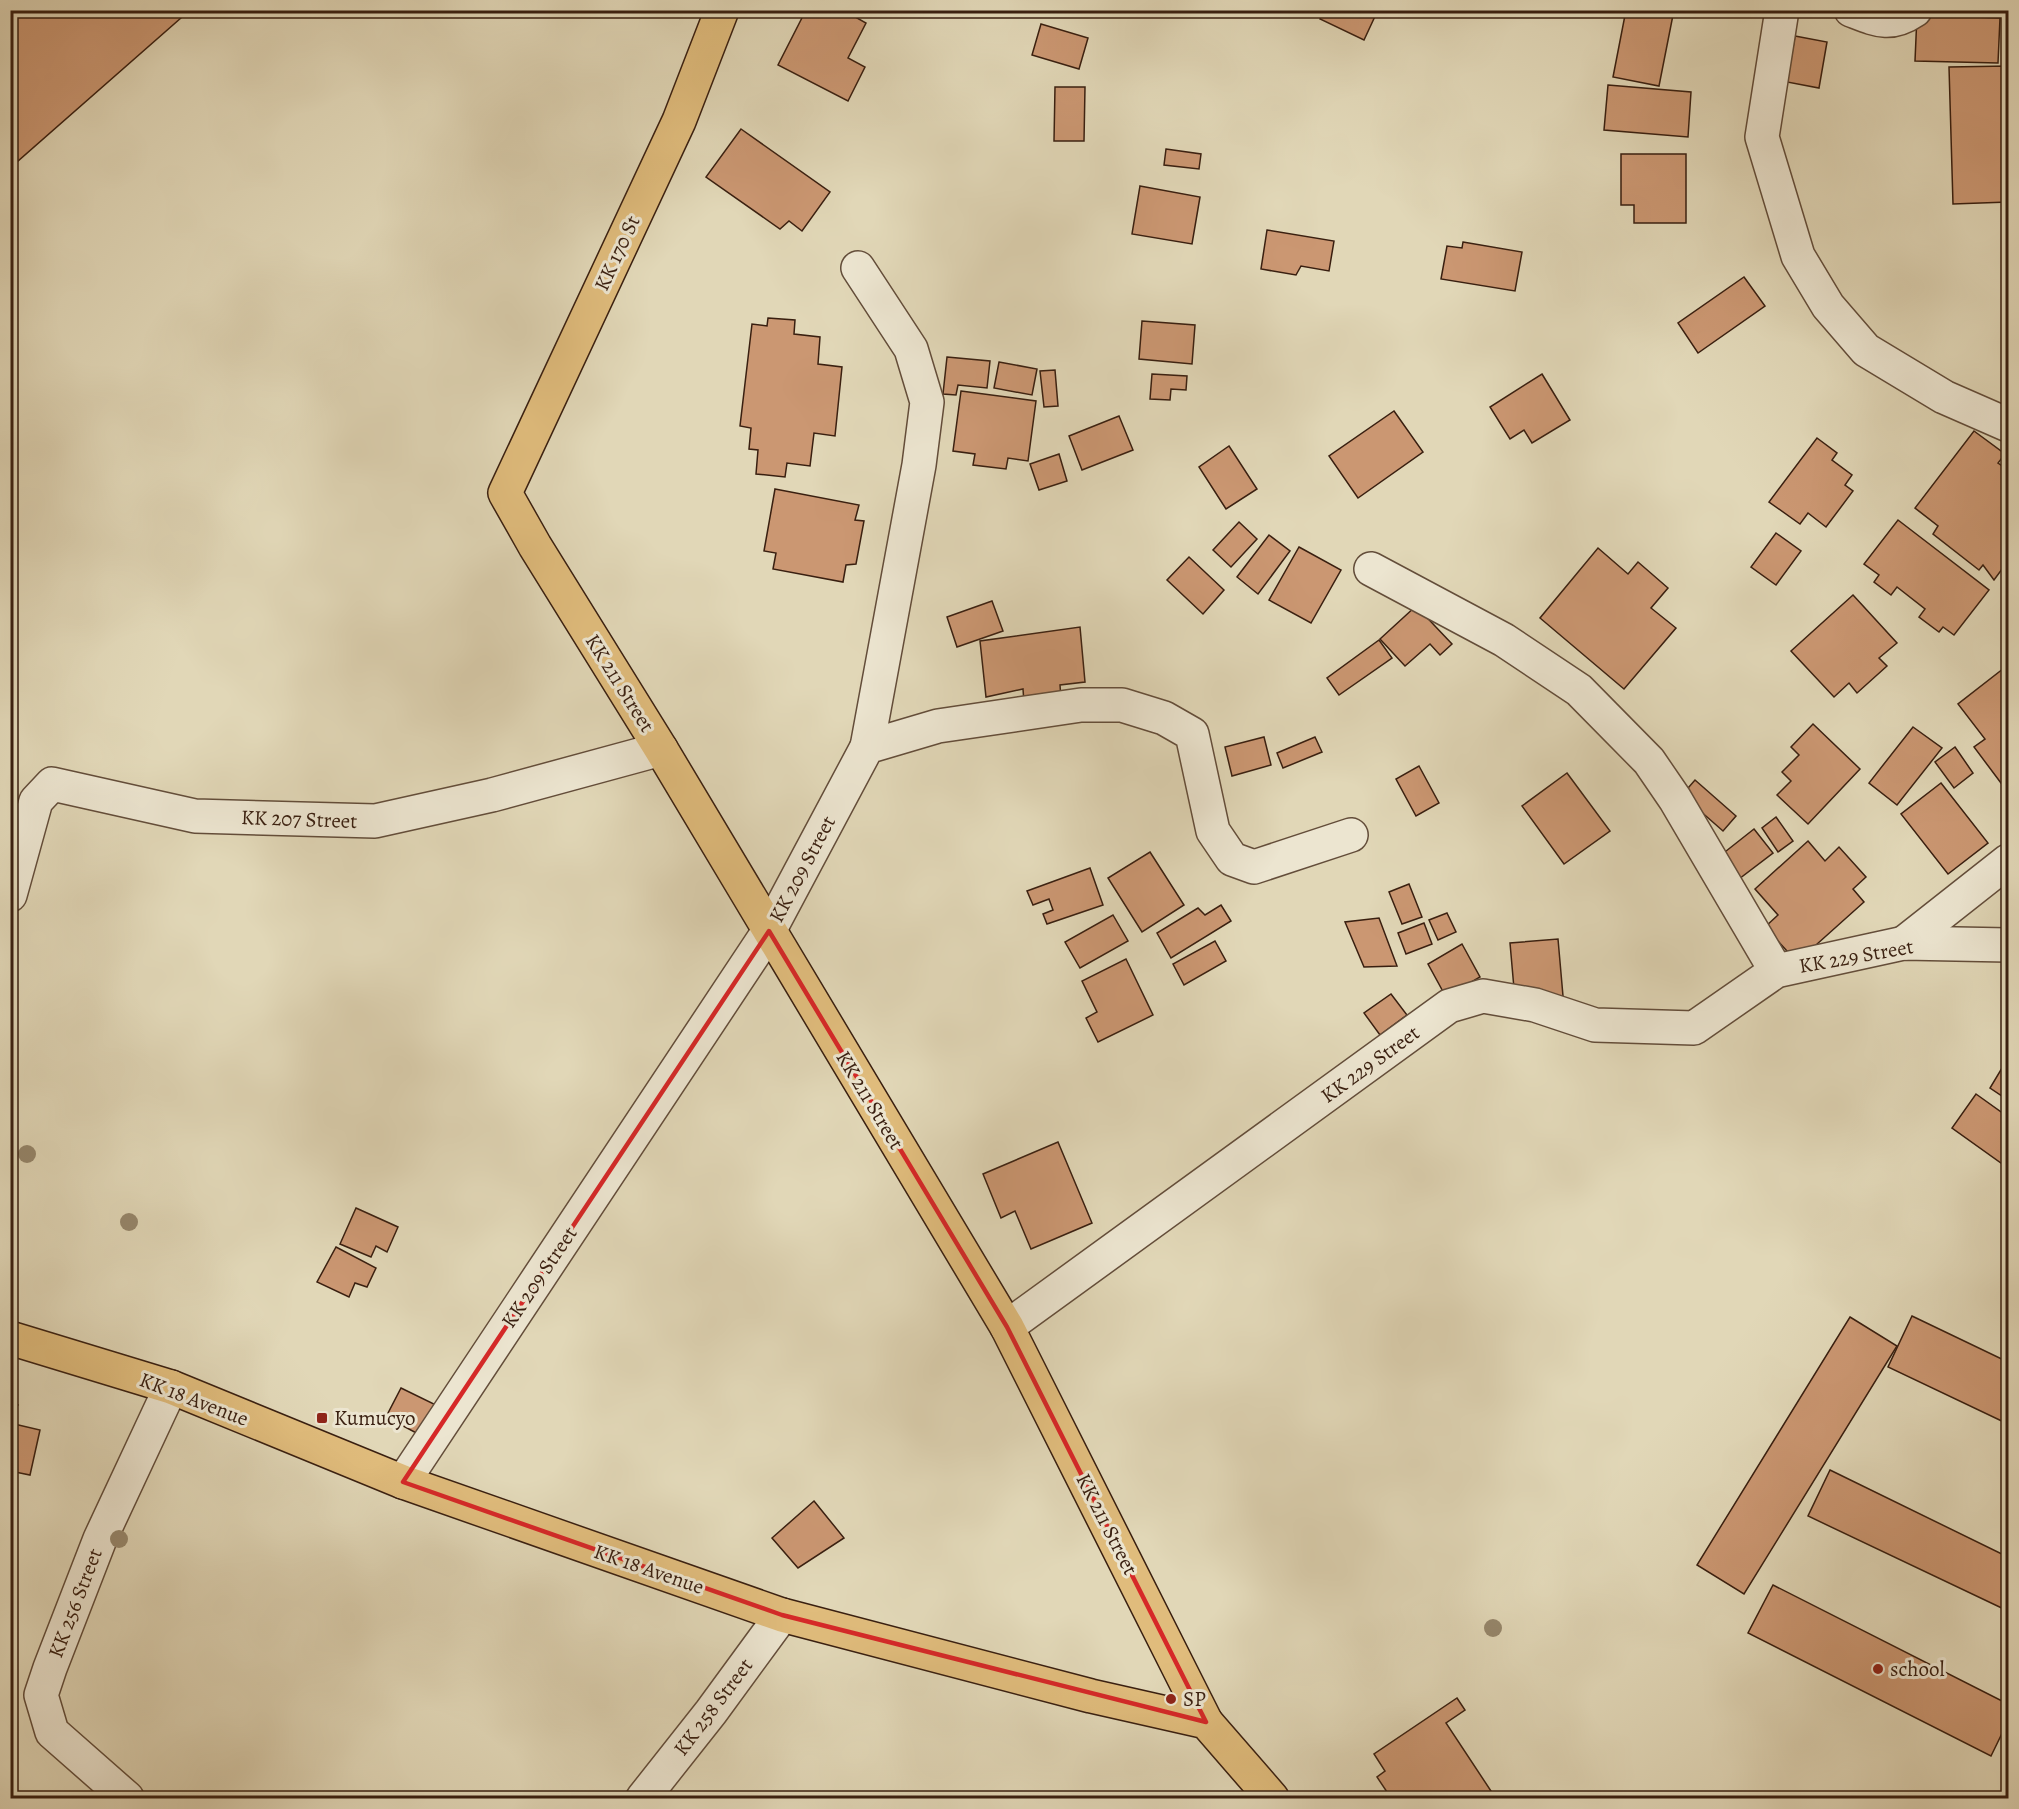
<svg xmlns="http://www.w3.org/2000/svg" width="2019" height="1809" font-family="Alegreya,serif">
  <style>
    .building { fill: #cb9772; stroke: #391f10; stroke-width: 1.5 }
    .lines { fill: none; stroke-linecap: round; stroke-linejoin: round }
    .minor-casing { stroke: #634d3a; stroke-width: 36 }
    .major-casing { stroke: #391f10; stroke-width: 36 }
    .minor { stroke: #ece5d0; stroke-width: 33 }
    .major { stroke: #e0bc7c; stroke-width: 33 }
    .tree { fill: #96876c }
    .marked { fill: none; stroke: #d62828; stroke-width: 4.5; stroke-linejoin: round }
    .poi-dot { fill: #8f2418; stroke: #ece5d0; stroke-width: 2 }
    .labels { text-anchor: middle; dominant-baseline: central; stroke-width: 6; stroke-linejoin: round; paint-order: stroke }
    .street-label { font-size: 21px; fill: #391f10; stroke: #ece5d0 }
    .poi-label { font-size: 21px; fill: #391f10; stroke: #ece5d0; text-anchor: start }
  </style>
  <rect width="100%" height="100%" fill="#e1d7b7"/>
  <filter id="stains"><feTurbulence type="fractalNoise" baseFrequency=".00333" numOctaves="4"/><feColorMatrix values="0 0 0 0 .2 0 0 0 0 .09 0 0 0 0 .02 0 0 0 .5 -.17"/></filter>
  <radialGradient id="worn" r=".72"><stop offset=".6" stop-color="#630" stop-opacity="0"/><stop offset="1" stop-color="#630" stop-opacity=".3"/></radialGradient>
  <g class="building">
    <path d="M 10,10 L 190,10 L 10,168 Z"/>
    <path d="M 806,10 L 843,10 L 866,23 L 848,58 L 865,67 L 848,101 L 778,65 Z"/>
    <path d="M 1325,10 L 1374,10 L 1377,12 L 1364,40 L 1320,19 Z"/>
    <path d="M 1626,10 L 1674,10 L 1659,86 L 1613,77 Z"/>
    <path d="M 1917,15 L 2000,18 L 1998,63 L 1915,61 Z"/>
    <path d="M 1041,24 L 1088,38 L 1079,69 L 1032,55 Z"/>
    <path d="M 1795,36 L 1827,42 L 1819,88 L 1787,82 Z"/>
    <path d="M 2008,66 L 2008,202 L 1953,204 L 1949,67 Z"/>
    <path d="M 1608,85 L 1691,92 L 1688,137 L 1604,130 Z"/>
    <path d="M 1055,87 L 1085,87 L 1084,141 L 1054,141 Z"/>
    <path d="M 741,129 L 830,192 L 802,231 L 789,221 L 780,229 L 706,177 Z"/>
    <path d="M 1166,149 L 1201,154 L 1199,169 L 1164,165 Z"/>
    <path d="M 1621,154 L 1686,154 L 1686,223 L 1634,223 L 1634,205 L 1621,205 Z"/>
    <path d="M 1140,186 L 1200,197 L 1192,244 L 1132,234 Z"/>
    <path d="M 1267,230 L 1334,241 L 1329,271 L 1301,266 L 1296,275 L 1261,269 Z"/>
    <path d="M 1463,242 L 1522,252 L 1515,291 L 1441,279 L 1447,246 L 1462,248 Z"/>
    <path d="M 1744,277 L 1765,306 L 1698,353 L 1678,323 Z"/>
    <path d="M 768,318 L 795,320 L 794,334 L 820,337 L 818,364 L 842,367 L 835,436 L 814,433 L 810,466 L 787,463 L 785,477 L 756,474 L 758,450 L 749,449 L 751,428 L 740,426 L 752,324 L 767,326 Z"/>
    <path d="M 1142,321 L 1195,325 L 1192,364 L 1139,359 Z"/>
    <path d="M 947,357 L 990,361 L 987,388 L 958,385 L 956,395 L 943,394 Z"/>
    <path d="M 999,362 L 1037,369 L 1032,395 L 994,388 Z"/>
    <path d="M 1055,370 L 1058,406 L 1044,407 L 1040,371 Z"/>
    <path d="M 1152,374 L 1187,376 L 1186,390 L 1171,389 L 1170,400 L 1150,399 Z"/>
    <path d="M 1542,374 L 1570,420 L 1532,443 L 1524,430 L 1510,439 L 1490,407 Z"/>
    <path d="M 961,391 L 1036,401 L 1028,461 L 1008,458 L 1006,469 L 973,465 L 975,454 L 953,451 Z"/>
    <path d="M 1394,411 L 1423,452 L 1358,498 L 1329,456 Z"/>
    <path d="M 1119,416 L 1133,450 L 1082,470 L 1069,436 Z"/>
    <path d="M 1974,431 L 2005,454 L 1998,463 L 2008,470 L 2008,561 L 1994,580 L 1983,565 L 1979,570 L 1933,534 L 1938,526 L 1915,508 Z"/>
    <path d="M 1817,438 L 1837,453 L 1832,460 L 1852,475 L 1845,485 L 1853,491 L 1826,527 L 1808,513 L 1800,524 L 1769,502 Z"/>
    <path d="M 1229,446 L 1257,489 L 1226,509 L 1199,467 Z"/>
    <path d="M 1059,454 L 1067,481 L 1039,490 L 1030,464 Z"/>
    <path d="M 775,489 L 859,505 L 855,520 L 864,521 L 856,564 L 846,565 L 843,582 L 773,569 L 776,553 L 764,551 Z"/>
    <path d="M 1898,520 L 1989,590 L 1954,635 L 1943,627 L 1939,632 L 1919,617 L 1925,609 L 1897,587 L 1891,595 L 1874,582 L 1879,575 L 1864,564 Z"/>
    <path d="M 1239,522 L 1257,539 L 1231,567 L 1213,550 Z"/>
    <path d="M 1776,533 L 1801,551 L 1776,585 L 1751,567 Z"/>
    <path d="M 1269,535 L 1290,551 L 1258,594 L 1237,577 Z"/>
    <path d="M 1299,547 L 1341,570 L 1311,623 L 1269,600 Z"/>
    <path d="M 1598,548 L 1628,574 L 1638,562 L 1668,588 L 1651,608 L 1676,628 L 1624,689 L 1540,618 Z"/>
    <path d="M 1189,557 L 1224,590 L 1203,614 L 1167,580 Z"/>
    <path d="M 1853,595 L 1897,643 L 1879,658 L 1887,666 L 1857,693 L 1849,683 L 1834,697 L 1791,651 Z"/>
    <path d="M 992,601 L 1003,631 L 957,647 L 947,617 Z"/>
    <path d="M 1416,606 L 1452,644 L 1440,655 L 1430,644 L 1405,666 L 1380,639 Z"/>
    <path d="M 1080,627 L 1085,682 L 1060,685 L 1061,699 L 1024,703 L 1023,689 L 986,697 L 980,641 Z"/>
    <path d="M 1379,640 L 1392,658 L 1339,695 L 1327,678 Z"/>
    <path d="M 2008,665 L 2008,783 L 2004,787 L 1974,747 L 1985,739 L 1958,704 Z"/>
    <path d="M 1813,724 L 1860,769 L 1808,824 L 1777,795 L 1791,781 L 1782,772 L 1799,755 L 1791,747 Z"/>
    <path d="M 1913,727 L 1942,748 L 1897,805 L 1869,783 Z"/>
    <path d="M 1264,737 L 1271,765 L 1232,776 L 1225,747 Z"/>
    <path d="M 1315,737 L 1322,752 L 1283,768 L 1277,753 Z"/>
    <path d="M 1955,747 L 1973,773 L 1954,788 L 1935,762 Z"/>
    <path d="M 1419,766 L 1439,803 L 1416,816 L 1396,779 Z"/>
    <path d="M 1567,773 L 1610,831 L 1564,864 L 1522,806 Z"/>
    <path d="M 1695,780 L 1736,816 L 1723,831 L 1682,795 Z"/>
    <path d="M 1941,783 L 1988,843 L 1948,874 L 1901,814 Z"/>
    <path d="M 1776,817 L 1793,841 L 1778,852 L 1762,828 Z"/>
    <path d="M 1754,829 L 1773,853 L 1735,882 L 1716,859 Z"/>
    <path d="M 1808,841 L 1825,861 L 1839,847 L 1866,877 L 1853,889 L 1864,902 L 1797,962 L 1765,927 L 1778,915 L 1755,889 Z"/>
    <path d="M 1150,852 L 1184,905 L 1142,932 L 1108,878 Z"/>
    <path d="M 1090,868 L 1103,905 L 1047,924 L 1043,914 L 1053,910 L 1049,899 L 1033,905 L 1027,891 Z"/>
    <path d="M 1409,884 L 1422,917 L 1402,924 L 1389,892 Z"/>
    <path d="M 1221,905 L 1231,921 L 1171,958 L 1157,933 L 1198,908 L 1205,915 Z"/>
    <path d="M 1447,913 L 1456,932 L 1438,940 L 1429,920 Z"/>
    <path d="M 1113,915 L 1128,941 L 1080,968 L 1065,942 Z"/>
    <path d="M 1379,918 L 1397,966 L 1364,967 L 1345,922 Z"/>
    <path d="M 1424,923 L 1432,944 L 1406,954 L 1398,933 Z"/>
    <path d="M 1558,939 L 1563,996 L 1515,1000 L 1510,943 Z"/>
    <path d="M 1215,941 L 1226,961 L 1184,985 L 1173,964 Z"/>
    <path d="M 1462,944 L 1480,977 L 1446,997 L 1428,964 Z"/>
    <path d="M 1126,959 L 1153,1015 L 1098,1042 L 1086,1018 L 1097,1012 L 1082,981 Z"/>
    <path d="M 1391,994 L 1407,1015 L 1380,1035 L 1364,1013 Z"/>
    <path d="M 2008,1058 L 2008,1100 L 1990,1088 Z"/>
    <path d="M 1976,1094 L 2008,1117 L 2008,1168 L 1952,1128 Z"/>
    <path d="M 1058,1142 L 1092,1223 L 1031,1249 L 1015,1211 L 1001,1218 L 983,1174 Z"/>
    <path d="M 356,1208 L 398,1227 L 387,1252 L 376,1246 L 371,1257 L 340,1244 Z"/>
    <path d="M 336,1247 L 376,1268 L 367,1287 L 355,1283 L 349,1297 L 317,1282 Z"/>
    <path d="M 2008,1315 L 2008,1336 L 2002,1333 Z"/>
    <path d="M 1912,1316 L 2008,1362 L 2008,1424 L 1888,1367 Z"/>
    <path d="M 1850,1317 L 1897,1346 L 1744,1594 L 1697,1565 Z"/>
    <path d="M 401,1388 L 438,1406 L 422,1436 L 386,1417 Z"/>
    <path d="M 10,1400 L 18,1405 L 10,1417 Z"/>
    <path d="M 10,1423 L 40,1430 L 30,1475 L 10,1471 Z"/>
    <path d="M 1830,1470 L 2008,1557 L 2008,1611 L 1808,1516 Z"/>
    <path d="M 814,1501 L 844,1538 L 798,1568 L 772,1538 Z"/>
    <path d="M 1773,1585 L 2008,1704 L 2008,1721 L 1991,1756 L 1748,1633 Z"/>
    <path d="M 1457,1698 L 1465,1710 L 1446,1723 L 1491,1791 L 1480,1798 L 1391,1798 L 1377,1777 L 1385,1771 L 1374,1754 Z"/>
  </g>
  <g class="lines">
    <g class="minor-casing">
      <g id="minor">
        <path d="M 1782,10 L 1762,137 L 1798,256 L 1828,306 L 1866,350 L 1944,397 L 2008,425"/>
        <path d="M 1851,10 C 1877,20 1890,27 1915,10"/>
        <path d="M 858,268 L 911,349 L 927,402 L 919,465 L 867,747"/>
        <path d="M 1371,569 L 1504,640 L 1579,690 L 1649,761 L 1675,799 L 1776,971"/>
        <path d="M 10,895 L 36,801 L 52,784 L 195,816 L 375,821 L 492,795 L 661,749"/>
        <path d="M 1904,943 L 2008,861"/>
        <path d="M 1007,1327 L 1449,1006 L 1483,996 L 1535,1005 L 1595,1025 L 1694,1028 L 1776,971 L 1904,943 L 2008,945"/>
        <path d="M 403,1482 L 769,931 L 867,747 L 938,726 L 1081,705 L 1122,705 L 1164,718 L 1192,734 L 1213,831 L 1232,859 L 1254,867 L 1351,835"/>
        <path d="M 127,1798 L 52,1732 L 41,1695 L 50,1668 L 100,1539 L 171,1387"/>
        <path d="M 643,1798 L 711,1712 L 782,1615"/>
      </g>
    </g>
    <g class="major-casing">
      <g id="major">
        <path d="M 722,10 L 679,121 L 505,493 L 535,546 L 661,749 L 1007,1327 L 1206,1722"/>
        <path d="M 10,1338 L 171,1387 L 403,1482 L 782,1615 L 1091,1696 L 1206,1722 L 1272,1798"/>
      </g>
    </g>
    <use href="#minor" class="minor"/>
    <use href="#major" class="major"/>
  </g>
  <g class="tree">
    <circle cx="27" cy="1154" r="9"/>
    <circle cx="129" cy="1222" r="9"/>
    <circle cx="119" cy="1539" r="9"/>
    <circle cx="1493" cy="1628" r="9"/>
  </g>
  <path class="marked" d="M 769,931 L 1007,1327 L 1206,1722 L 782,1615 L 403,1482 Z"/>
  <g class="poi-dot">
    <rect x="316" y="1412" width="12" height="12" rx="3"/>
    <circle cx="1878" cy="1669" r="6"/>
    <circle cx="1171" cy="1699" r="6"/>
  </g>
  <g class="labels">
    <g class="street-label">
      <text transform="translate(617 253) rotate(-65)">KK 170 St</text>
      <text transform="translate(620 683) rotate(58)">KK 211 Street</text>
      <text transform="translate(299 819) rotate(2)">KK 207 Street</text>
      <text transform="translate(802 869) rotate(-62)">KK 209 Street</text>
      <text transform="translate(1856 956) rotate(-10)">KK 229 Street</text>
      <text transform="translate(1370 1064) rotate(-36)">KK 229 Street</text>
      <text transform="translate(870 1100) rotate(59)">KK 211 Street</text>
      <text transform="translate(539 1277) rotate(-56)">KK 209 Street</text>
      <text transform="translate(194 1399) rotate(21)">KK 18 Avenue</text>
      <text transform="translate(1107 1524) rotate(63)">KK 211 Street</text>
      <text transform="translate(649 1569) rotate(19)">KK 18 Avenue</text>
      <text transform="translate(75 1603) rotate(-69)">KK 256 Street</text>
      <text transform="translate(713 1707) rotate(-53)">KK 258 Street</text>
    </g>
    <g class="poi-label">
      <text x="334" y="1418">Kumucyo</text>
      <text x="1890" y="1669">school</text>
      <text x="1183" y="1699">SP</text>
    </g>
  </g>
  <rect width="2019" height="1809" fill="none" stroke="#e1d7b7" stroke-width="36"/>
  <rect x="12" y="12" width="1995" height="1785" fill="none" stroke="#391f10" stroke-width="3"/>
  <rect x="18" y="18" width="1983" height="1773" fill="none" stroke="#391f10" stroke-width="1.5"/>
  <rect width="100%" height="100%" filter="url(#stains)"/>
  <rect width="100%" height="100%" fill="url(#worn)"/>
</svg>
